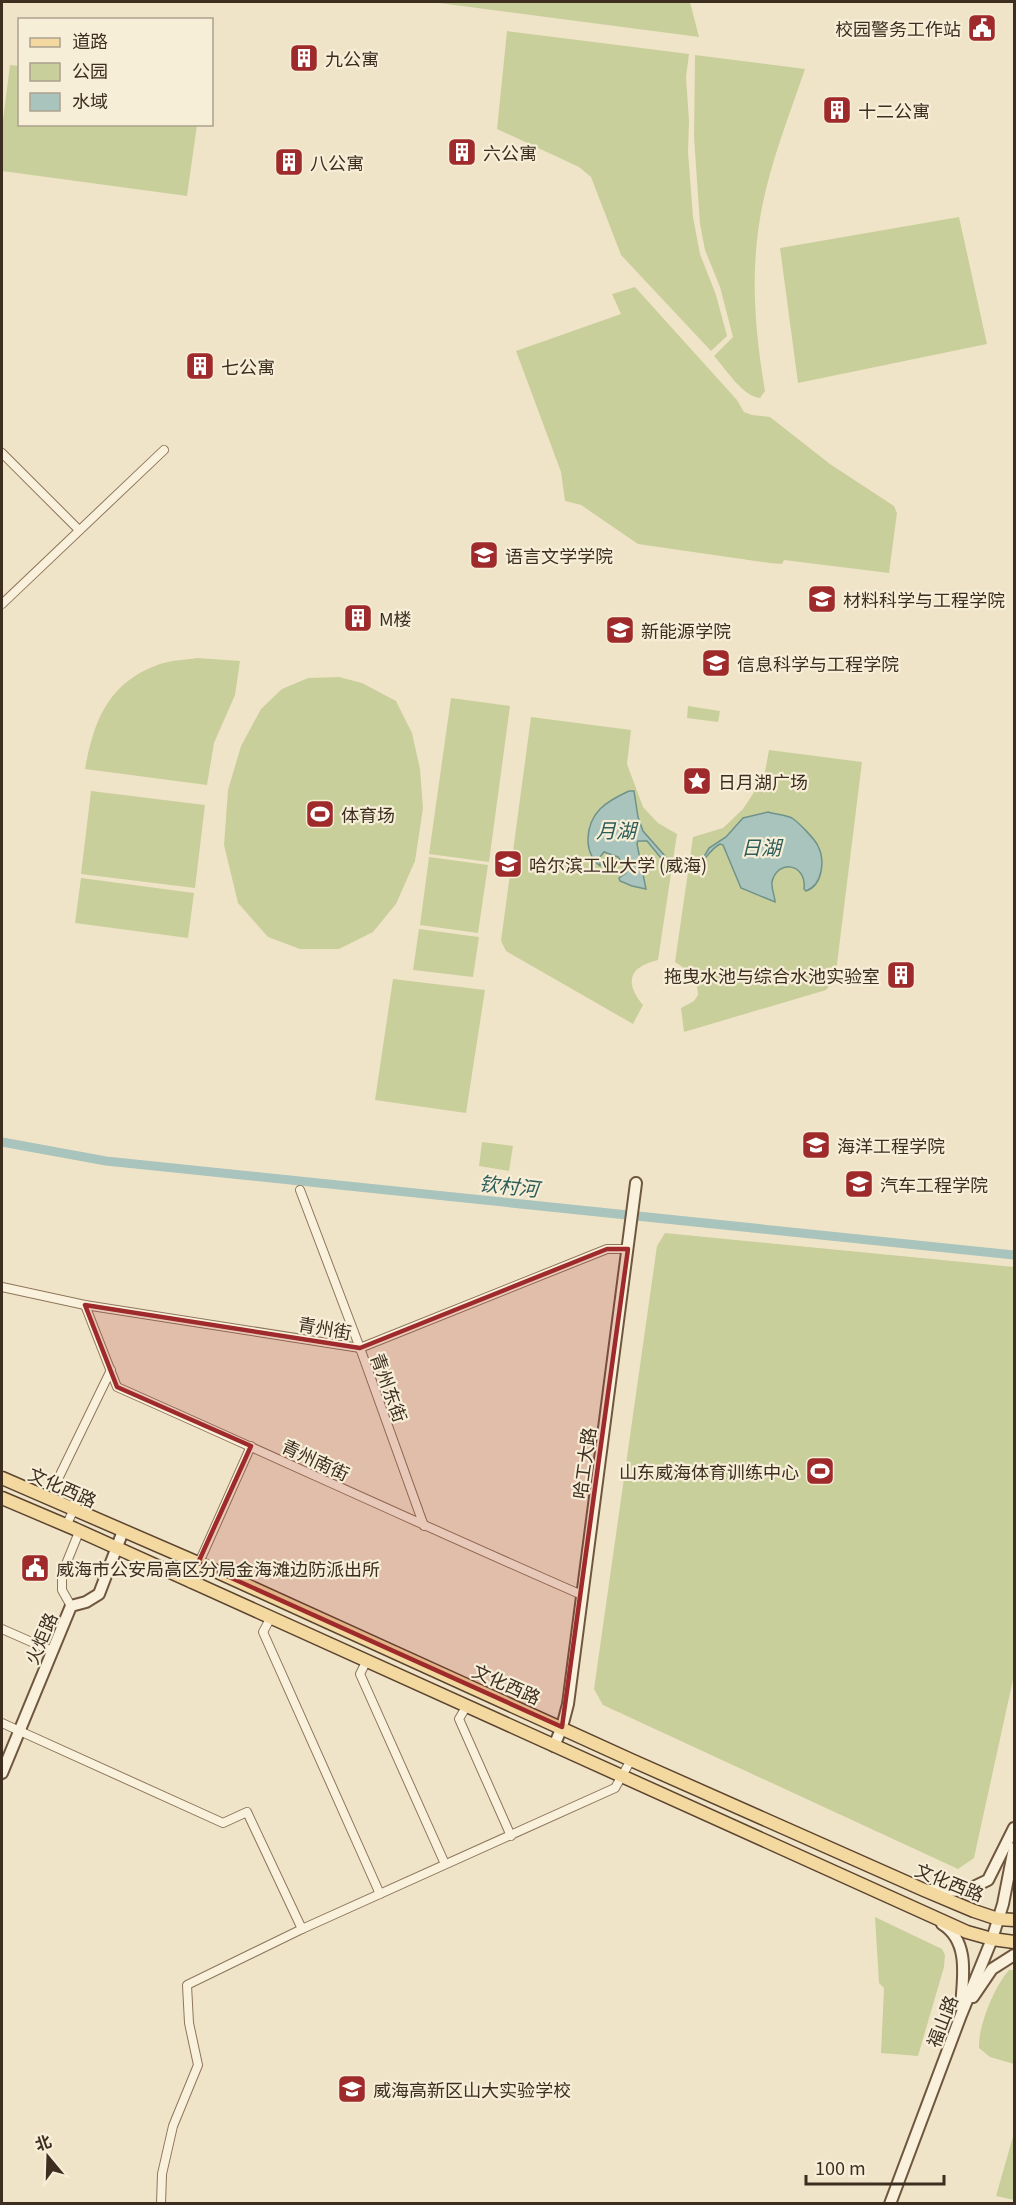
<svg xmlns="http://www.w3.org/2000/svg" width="1016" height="2205" font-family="Georgia,'Noto Sans SC',serif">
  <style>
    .green { fill: #c9cf9b }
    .water { fill: #a9c4bc; stroke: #6f938a; stroke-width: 1.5 }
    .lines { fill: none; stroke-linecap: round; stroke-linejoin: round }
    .canal { stroke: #a9c4bc; stroke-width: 9 }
    .minor-casing { stroke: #8d765c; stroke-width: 10 }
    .secondary-casing { stroke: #6f573f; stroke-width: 14 }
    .primary-casing { stroke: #5b4430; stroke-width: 15 }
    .minor { stroke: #faf1dc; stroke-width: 8 }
    .secondary { stroke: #faf1dc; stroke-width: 10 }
    .primary { stroke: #f3d9a0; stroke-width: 12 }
    .marked { fill: #9e2a2b; fill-opacity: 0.2; stroke: #9e2a2b; stroke-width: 4.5; stroke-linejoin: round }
    .labels { text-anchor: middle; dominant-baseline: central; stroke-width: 4.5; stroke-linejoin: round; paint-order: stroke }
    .poi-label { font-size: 18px; fill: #3d2e20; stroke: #f7eed8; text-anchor: start }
    .street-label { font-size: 18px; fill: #3d2e20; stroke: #f7eed8 }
    .water-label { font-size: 20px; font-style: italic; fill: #2f5d5a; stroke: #f7eed8 }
  </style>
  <rect width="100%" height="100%" fill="#f0e4c8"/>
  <g class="green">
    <path d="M 431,2 L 690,2 L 699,37 Z"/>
    <path d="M 507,31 L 689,54 L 686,77 L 689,121 L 688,152 L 693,217 L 700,254 L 716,295 L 727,336 L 711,351 L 621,255 L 591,177 L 579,167 L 497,129 Z"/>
    <path d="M 695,55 L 805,69 C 787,122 765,176 758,232 C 751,285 756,338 765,391 L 760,398 C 742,396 726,369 714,356 L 733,337 L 720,287 L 705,250 L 700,224 L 694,137 Z"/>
    <path d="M 10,65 L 19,66 L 20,124 L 197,125 L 187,196 L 2,171 L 2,128 Z"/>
    <path d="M 959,217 L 987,344 L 798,383 L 780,248 Z"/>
    <path d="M 635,287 L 737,400 L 744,412 L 752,415 L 770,417 L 830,464 L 894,506 L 897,513 L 889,573 L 784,560 L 782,564 L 770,563 L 638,544 L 581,505 L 565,501 L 561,472 L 516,351 L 621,314 L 612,294 Z"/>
    <path d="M 197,658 L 240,661 L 235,695 L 214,743 L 207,785 L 85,769 C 94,719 109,682 160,664 C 172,660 185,660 197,658 Z"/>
    <path d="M 339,677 L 362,683 L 396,701 L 412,733 L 420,769 L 423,808 L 415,861 L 396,904 L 373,932 L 339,949 L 300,949 L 268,937 L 238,903 L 224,845 L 228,790 L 241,746 L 261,709 L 282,689 L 308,678 Z"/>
    <path d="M 451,698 L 510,706 L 489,862 L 429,854 Z"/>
    <path d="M 688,706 L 720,711 L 718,722 L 687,718 Z"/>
    <path d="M 531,717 L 631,730 L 627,764 L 643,807 L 658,823 L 677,834 L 658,960 C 629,967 624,982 643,1005 L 633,1024 L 506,951 L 501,941 Z"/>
    <path d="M 769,750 L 862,762 L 835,980 L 826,990 L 684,1032 L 681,1008 L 694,1001 L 698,995 C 698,978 689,971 675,962 L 693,837 L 723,828 L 743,809 L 764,777 Z"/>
    <path d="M 91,791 L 205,805 L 195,888 L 81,874 Z"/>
    <path d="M 429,857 L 488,865 L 478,933 L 420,925 Z"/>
    <path d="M 81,878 L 194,893 L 188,938 L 75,923 Z"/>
    <path d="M 419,929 L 479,937 L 473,977 L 413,970 Z"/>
    <path d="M 393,979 L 485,990 L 466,1113 L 375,1100 Z"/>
    <path d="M 482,1142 L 513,1146 L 509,1171 L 479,1166 Z"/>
    <path d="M 665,1233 L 1014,1267 L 1014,1675 L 974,1858 L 958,1869 L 603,1705 L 594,1689 L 657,1246 Z"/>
    <path d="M 875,1917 L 942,1949 L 945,1955 L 944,1967 L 918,2056 L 881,2053 L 884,1988 L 879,1983 Z"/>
    <path d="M 1009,1970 L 1014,1970 L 1014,2064 L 990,2057 L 979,2048 C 978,2026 994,1987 1009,1970 Z"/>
    <path d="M 1014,2133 L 1014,2200 L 996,2196 Z"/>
  </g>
  <g class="water">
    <path d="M 629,791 L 634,791 L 638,817 L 643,831 L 672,864 L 671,867 L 661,858 L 647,841 L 638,841 L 637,844 L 646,889 L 632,886 L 620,881 L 619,878 L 626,873 L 623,863 L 618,857 L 604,852 L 600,857 L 600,866 C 583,852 585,825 600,809 C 608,801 618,796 629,791 Z"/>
    <path d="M 768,812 C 775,814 785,815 792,818 C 798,822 815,839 818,846 C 825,860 823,885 806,891 L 804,889 C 807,863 777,859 772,882 C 771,888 775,896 775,902 L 741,888 L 723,845 L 720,844 C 707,851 705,864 691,869 L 692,864 L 702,860 L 709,848 L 726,837 L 743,818 Z"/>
  </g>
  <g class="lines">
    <path class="canal" d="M 2,1142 L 106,1161 L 1014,1255"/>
    <g class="minor-casing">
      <g id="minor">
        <path d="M 2,453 L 79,530"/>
        <path d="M 2,604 L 164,450"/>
        <path d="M 300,1190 L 360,1348 L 424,1526"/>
        <path d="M 2,1287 L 85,1305 L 360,1348 L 607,1249 L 628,1249"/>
        <path d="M 85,1305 L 117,1387 C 273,1456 426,1527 582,1595"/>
        <path d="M 57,1481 L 111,1370"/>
        <path d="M 66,1526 L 82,1492"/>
        <path d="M 190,1583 L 251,1446"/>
        <path d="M 71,1606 L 62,1590 L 62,1574 L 79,1532"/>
        <path d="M 270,1619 L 263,1632 L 380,1894"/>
        <path d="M 2,1629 L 52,1651"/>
        <path d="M 366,1662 L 360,1674 L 445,1864"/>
        <path d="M 466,1707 L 459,1719 L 511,1836"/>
        <path d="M 2,1723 L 223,1823 L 247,1812 L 302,1929"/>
        <path d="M 161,2204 L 162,2174 L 173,2126 L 198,2065 L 189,2023 L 187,1985 L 302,1929 L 615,1788 L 631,1760"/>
      </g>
    </g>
    <g class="secondary-casing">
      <g id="secondary">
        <path d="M 554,1746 L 562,1727 L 568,1704 L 636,1183"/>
        <path d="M 2,1773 L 71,1606 L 86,1602 L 99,1594 L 123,1531"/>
        <path d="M 929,1890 L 965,1891 L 988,1880 L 1014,1828"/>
        <path d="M 942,1924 C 970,1941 963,1978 961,2006"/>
        <path d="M 973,1997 L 992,1969 L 1014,1955"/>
        <path d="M 890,2204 L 961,2015 L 992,1939 L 1003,1904 L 1014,1848"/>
      </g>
    </g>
    <g class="primary-casing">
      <g id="primary">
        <path d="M 2,1478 L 198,1563 L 631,1760 L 924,1890 L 974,1911 L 998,1919 L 1014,1920"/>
        <path d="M 2,1498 L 75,1529 L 967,1932 L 992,1939 L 1014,1942"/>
      </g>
    </g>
    <use href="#minor" class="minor"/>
    <use href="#secondary" class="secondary"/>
    <use href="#primary" class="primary"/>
  </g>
  <path class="marked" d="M 607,1249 L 628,1249 L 562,1727 L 198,1563 L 251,1446 L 117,1387 L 85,1305 L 360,1348 Z"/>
  <defs>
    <g id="civic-square" transform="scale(1.5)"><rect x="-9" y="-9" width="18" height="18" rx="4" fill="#9e2a2b" stroke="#f7eed8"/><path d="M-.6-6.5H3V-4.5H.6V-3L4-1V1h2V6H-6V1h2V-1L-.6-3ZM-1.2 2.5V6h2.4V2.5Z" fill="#fff"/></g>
    <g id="building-square" transform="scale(1.5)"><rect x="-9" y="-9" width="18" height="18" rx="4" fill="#9e2a2b" stroke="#f7eed8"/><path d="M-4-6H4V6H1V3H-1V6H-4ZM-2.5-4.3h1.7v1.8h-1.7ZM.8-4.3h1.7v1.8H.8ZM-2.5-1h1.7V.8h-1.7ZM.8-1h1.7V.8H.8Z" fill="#fff"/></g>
    <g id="university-square" transform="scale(1.5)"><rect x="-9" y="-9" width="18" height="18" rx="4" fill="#9e2a2b" stroke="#f7eed8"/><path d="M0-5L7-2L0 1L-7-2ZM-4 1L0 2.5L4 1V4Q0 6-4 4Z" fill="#fff"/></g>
    <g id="sight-square" transform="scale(1.5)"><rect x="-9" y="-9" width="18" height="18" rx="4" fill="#9e2a2b" stroke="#f7eed8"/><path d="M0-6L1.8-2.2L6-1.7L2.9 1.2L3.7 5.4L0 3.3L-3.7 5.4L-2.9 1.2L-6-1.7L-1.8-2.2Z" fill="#fff"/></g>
    <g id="stadium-square" transform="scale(1.5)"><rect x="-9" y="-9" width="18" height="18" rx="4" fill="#9e2a2b" stroke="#f7eed8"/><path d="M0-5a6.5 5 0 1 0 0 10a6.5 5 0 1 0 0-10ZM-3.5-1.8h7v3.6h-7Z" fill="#fff"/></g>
    <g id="school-square" transform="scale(1.5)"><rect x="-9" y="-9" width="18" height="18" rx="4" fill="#9e2a2b" stroke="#f7eed8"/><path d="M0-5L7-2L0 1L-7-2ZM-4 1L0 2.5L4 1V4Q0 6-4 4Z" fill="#fff"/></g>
  </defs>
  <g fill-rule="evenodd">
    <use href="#civic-square" x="982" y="28"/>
    <use href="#building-square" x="304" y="58"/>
    <use href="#building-square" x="837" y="110"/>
    <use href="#building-square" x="462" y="152"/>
    <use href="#building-square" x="289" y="162"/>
    <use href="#building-square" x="200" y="366"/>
    <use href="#university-square" x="484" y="555"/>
    <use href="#university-square" x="822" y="599"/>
    <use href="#building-square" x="358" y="618"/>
    <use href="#university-square" x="620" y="630"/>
    <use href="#university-square" x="716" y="663"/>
    <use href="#sight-square" x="697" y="781"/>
    <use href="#stadium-square" x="320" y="814"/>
    <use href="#university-square" x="508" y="864"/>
    <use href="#building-square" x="901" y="975"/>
    <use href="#university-square" x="816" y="1145"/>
    <use href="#university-square" x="859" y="1184"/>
    <use href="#stadium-square" x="820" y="1471"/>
    <use href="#civic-square" x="35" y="1568"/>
    <use href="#school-square" x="352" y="2089"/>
  </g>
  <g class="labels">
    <g class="poi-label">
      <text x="961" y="28" text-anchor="end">校园警务工作站</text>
      <text x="325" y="58">九公寓</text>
      <text x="858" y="110">十二公寓</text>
      <text x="483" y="152">六公寓</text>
      <text x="310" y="162">八公寓</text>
      <text x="221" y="366">七公寓</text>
      <text x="505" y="555">语言文学学院</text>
      <text x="843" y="599">材料科学与工程学院</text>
      <text x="379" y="618">M楼</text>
      <text x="641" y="630">新能源学院</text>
      <text x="737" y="663">信息科学与工程学院</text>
      <text x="718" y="781">日月湖广场</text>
      <text x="341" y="814">体育场</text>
      <text x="529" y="864">哈尔滨工业大学 (威海)</text>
      <text x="880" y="975" text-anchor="end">拖曳水池与综合水池实验室</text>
      <text x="837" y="1145">海洋工程学院</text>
      <text x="880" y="1184">汽车工程学院</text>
      <text x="799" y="1471" text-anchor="end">山东威海体育训练中心</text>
      <text x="56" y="1568">威海市公安局高区分局金海滩边防派出所</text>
      <text x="373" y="2089">威海高新区山大实验学校</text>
    </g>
    <g class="street-label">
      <text transform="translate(325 1327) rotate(10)">青州街</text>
      <text transform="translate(390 1387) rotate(70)">青州东街</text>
      <text transform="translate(316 1459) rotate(25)">青州南街</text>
      <text transform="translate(583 1463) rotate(-82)">哈工大路</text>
      <text transform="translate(63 1486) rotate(24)">文化西路</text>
      <text transform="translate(40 1638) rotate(-67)">火炬路</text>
      <text transform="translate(507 1683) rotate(24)">文化西路</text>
      <text transform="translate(950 1881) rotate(22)">文化西路</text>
      <text transform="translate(941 2021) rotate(-69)">福山路</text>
    </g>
    <g class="water-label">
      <text x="616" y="829">月湖</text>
      <text x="761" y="846">日湖</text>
      <text transform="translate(509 1185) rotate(6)">钦村河</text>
    </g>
  </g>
  <rect width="1016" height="2205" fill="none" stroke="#3d2e20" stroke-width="6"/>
  <rect x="18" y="18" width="195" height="108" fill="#f7eed8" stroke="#ada18e" stroke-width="1.5"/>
  <rect x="30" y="38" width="30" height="9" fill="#f3d9a0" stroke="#ada18e" stroke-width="1.5"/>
  <text x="72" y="48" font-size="18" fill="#3d2e20">道路</text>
  <rect x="30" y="63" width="30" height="18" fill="#c9cf9b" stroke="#ada18e" stroke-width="1.5"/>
  <text x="72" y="78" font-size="18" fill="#3d2e20">公园</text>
  <rect x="30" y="93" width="30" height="18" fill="#a9c4bc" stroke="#ada18e" stroke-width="1.5"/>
  <text x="72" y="108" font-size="18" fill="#3d2e20">水域</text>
  <g transform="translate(48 2157) rotate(341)" stroke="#f7eed8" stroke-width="4.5" paint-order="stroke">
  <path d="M0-4.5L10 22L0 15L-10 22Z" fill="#3d2e20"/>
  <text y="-9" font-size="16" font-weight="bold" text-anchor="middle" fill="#3d2e20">北</text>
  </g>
  <path d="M806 2175v9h138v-9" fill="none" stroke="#3d2e20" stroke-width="3"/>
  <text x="815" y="2175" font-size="18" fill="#3d2e20" stroke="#f7eed8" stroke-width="4.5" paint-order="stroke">100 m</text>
</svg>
